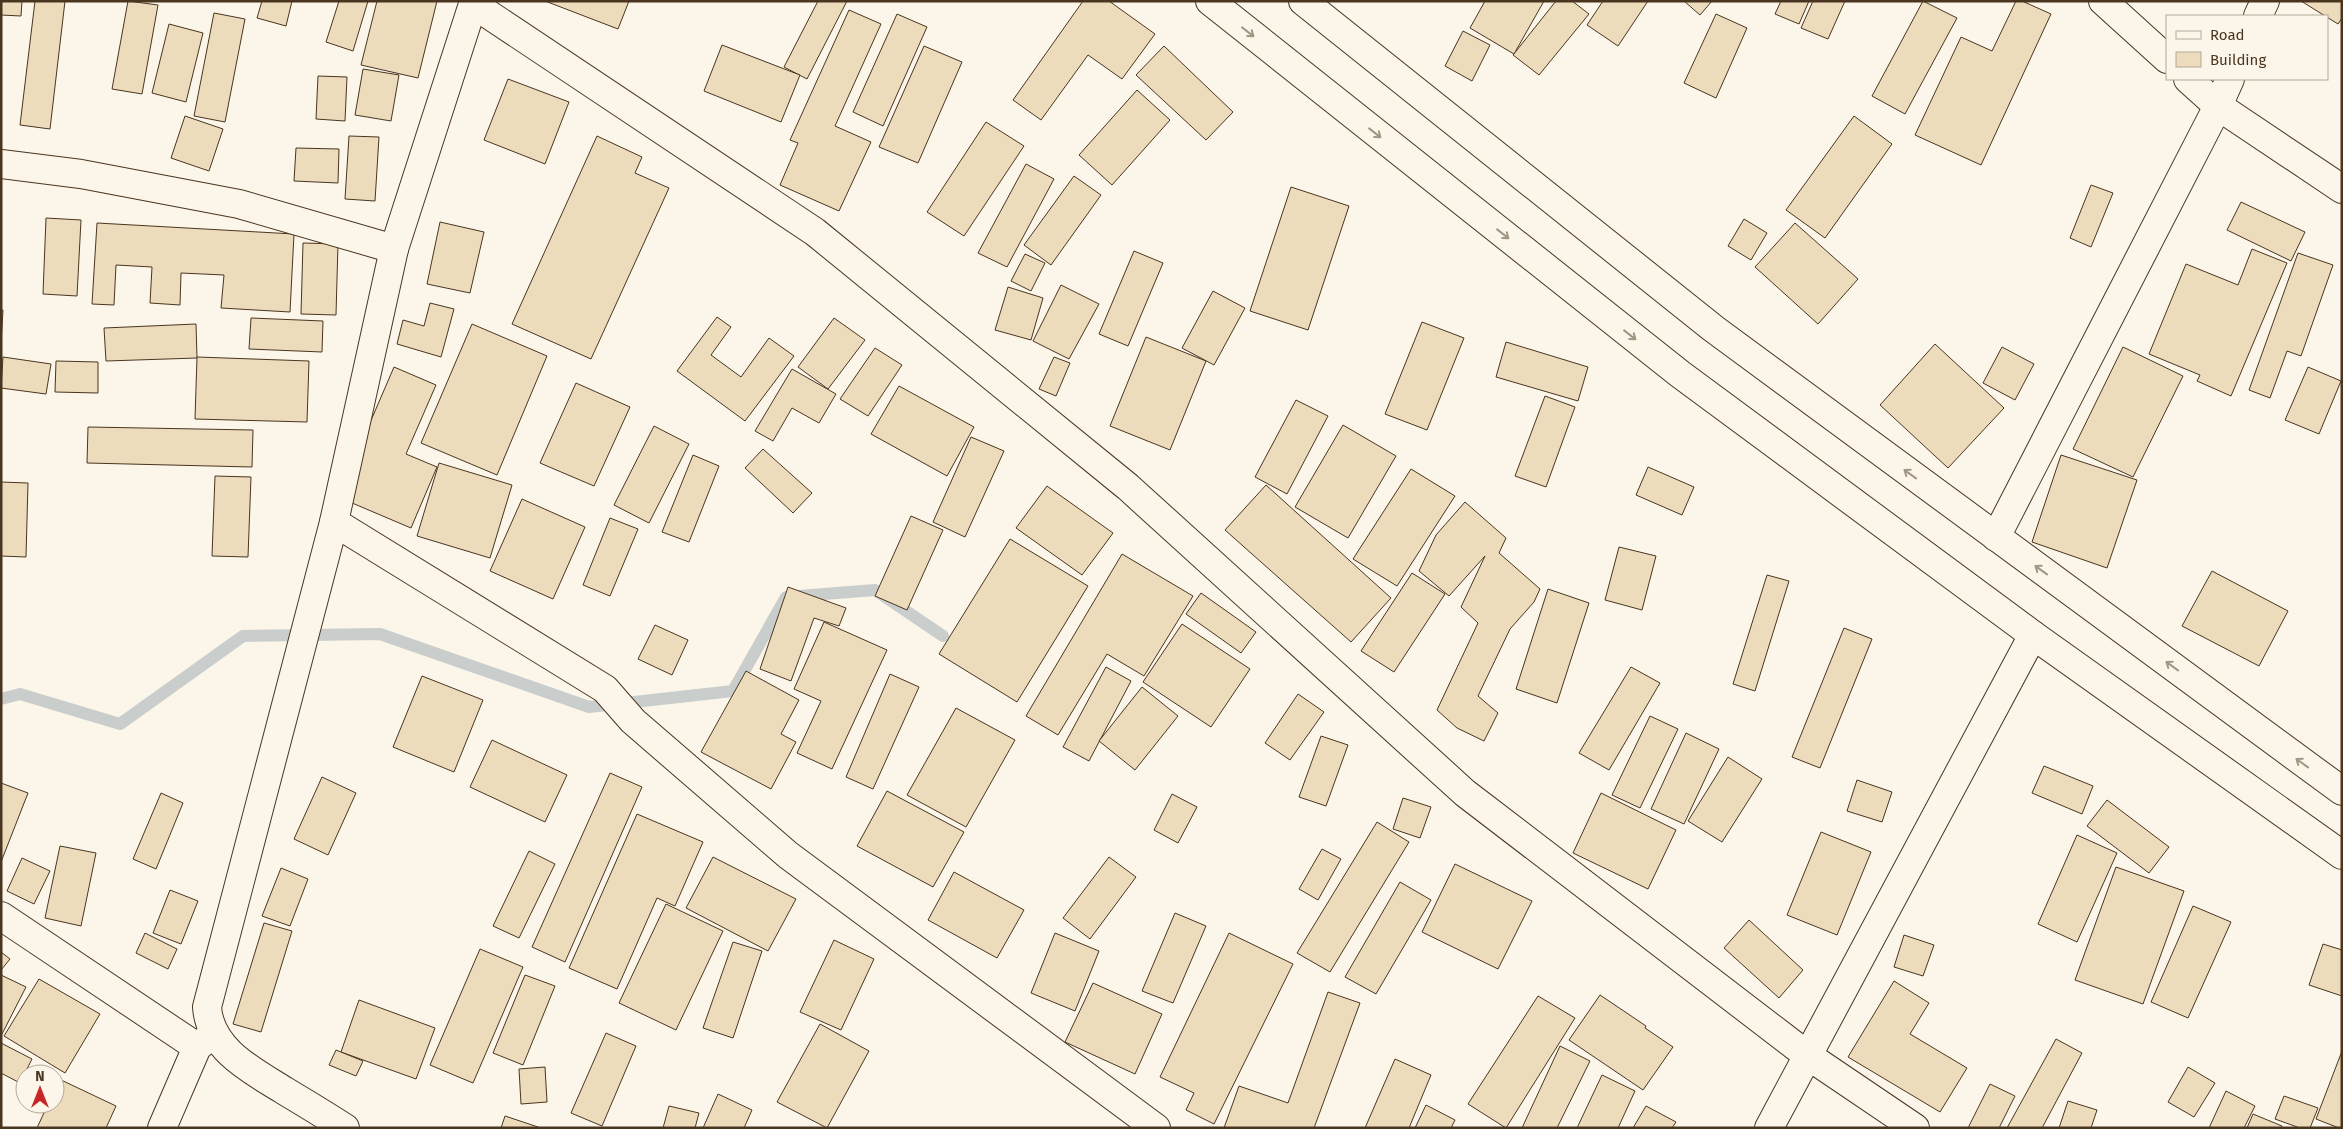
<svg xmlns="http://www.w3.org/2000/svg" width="2343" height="1129" font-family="'Fira Sans',sans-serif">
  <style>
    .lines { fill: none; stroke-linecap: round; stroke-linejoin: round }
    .stream { stroke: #c9cecd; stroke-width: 12 }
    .building { fill: #ecdcbc; stroke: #4a3520 }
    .minor-casing { stroke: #4a3520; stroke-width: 30 }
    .secondary-casing { stroke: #4a3520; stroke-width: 30 }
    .minor { stroke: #fbf6e9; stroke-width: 28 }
    .secondary { stroke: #fbf6e9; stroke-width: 28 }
    .oneway { stroke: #a29684 }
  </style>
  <rect width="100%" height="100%" fill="#fbf6e9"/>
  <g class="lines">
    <path class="stream" d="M 1,699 L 20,694 L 120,724 L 243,636 L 380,634 L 589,707 L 733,691 L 786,597 L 875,590 L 943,636"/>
  </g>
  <g class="building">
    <path d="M 1,1 L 22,1 L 21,16 L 1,15 Z"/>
    <path d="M 35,1 L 65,1 L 50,129 L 20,125 Z"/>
    <path d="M 128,1 L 158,5 L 142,94 L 112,89 Z"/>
    <path d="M 262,1 L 292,1 L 286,26 L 257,18 Z"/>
    <path d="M 339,1 L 368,1 L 353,51 L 326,42 Z"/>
    <path d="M 377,1 L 437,1 L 418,78 L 361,65 Z"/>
    <path d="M 545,1 L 629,1 L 618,29 Z"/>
    <path d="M 818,1 L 847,1 L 807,79 L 784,67 Z"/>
    <path d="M 1083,1 L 1109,1 L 1155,34 L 1122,79 L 1088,55 L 1041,120 L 1013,100 Z"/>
    <path d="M 1485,1 L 1544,1 L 1514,54 L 1470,28 Z"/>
    <path d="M 1556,1 L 1572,1 L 1589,14 L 1539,75 L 1513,55 Z"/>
    <path d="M 1603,1 L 1648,1 L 1618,46 L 1587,25 Z"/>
    <path d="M 1684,1 L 1712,1 L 1700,15 Z"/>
    <path d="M 1781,1 L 1809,1 L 1799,24 L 1775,14 Z"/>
    <path d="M 1813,1 L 1845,1 L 1828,39 L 1801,28 Z"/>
    <path d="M 1923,1 L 1957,18 L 1905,114 L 1872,96 Z"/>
    <path d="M 2016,1 L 2022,1 L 2051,14 L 1981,165 L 1915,135 L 1961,37 L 1992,51 Z"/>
    <path d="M 2301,1 L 2342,1 L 2342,18 L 2338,24 Z"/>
    <path d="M 849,10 L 881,24 L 835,126 L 871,142 L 839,211 L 780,185 L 798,143 L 790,140 Z"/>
    <path d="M 214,13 L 245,19 L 225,122 L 194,116 Z"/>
    <path d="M 897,14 L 927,27 L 883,126 L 853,112 Z"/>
    <path d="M 1716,14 L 1747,28 L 1716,98 L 1684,83 Z"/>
    <path d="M 169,24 L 203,33 L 186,102 L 152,93 Z"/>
    <path d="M 1463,31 L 1490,45 L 1472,81 L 1445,66 Z"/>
    <path d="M 722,45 L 800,75 L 781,122 L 704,91 Z"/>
    <path d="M 924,46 L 962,62 L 918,163 L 879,147 Z"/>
    <path d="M 1164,46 L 1233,112 L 1206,140 L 1136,75 Z"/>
    <path d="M 363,69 L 399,75 L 391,121 L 355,115 Z"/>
    <path d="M 318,76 L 347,77 L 345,121 L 316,119 Z"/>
    <path d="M 508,79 L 569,102 L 545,164 L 484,140 Z"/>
    <path d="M 1137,90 L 1170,120 L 1112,185 L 1079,155 Z"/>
    <path d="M 185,116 L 223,129 L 209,171 L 171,158 Z"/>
    <path d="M 1854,116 L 1892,144 L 1825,238 L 1786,210 Z"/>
    <path d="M 986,122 L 1024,146 L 964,236 L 927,212 Z"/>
    <path d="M 349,136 L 379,137 L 375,201 L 345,199 Z"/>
    <path d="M 597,136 L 642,157 L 635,173 L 669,188 L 591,359 L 512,324 Z"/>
    <path d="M 296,148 L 339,149 L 338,183 L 294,181 Z"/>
    <path d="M 1026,164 L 1054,179 L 1007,267 L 978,253 Z"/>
    <path d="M 1074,176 L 1101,195 L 1051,265 L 1024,245 Z"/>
    <path d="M 2091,185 L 2113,193 L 2091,247 L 2070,238 Z"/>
    <path d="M 1291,187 L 1349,206 L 1308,330 L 1250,311 Z"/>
    <path d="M 2241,202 L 2305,232 L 2291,261 L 2227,230 Z"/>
    <path d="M 46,218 L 81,220 L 77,296 L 43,294 Z"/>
    <path d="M 1744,219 L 1767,233 L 1751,260 L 1728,246 Z"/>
    <path d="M 440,222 L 484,232 L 470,293 L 427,284 Z"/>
    <path d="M 97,223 L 294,234 L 290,312 L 221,308 L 224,275 L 181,273 L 180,305 L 150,303 L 152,267 L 116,265 L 114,305 L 92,304 Z"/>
    <path d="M 1795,223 L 1858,279 L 1818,324 L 1755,267 Z"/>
    <path d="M 303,243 L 338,244 L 336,315 L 301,314 Z"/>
    <path d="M 2252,249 L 2287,263 L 2231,396 L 2197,381 L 2200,375 L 2149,354 L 2186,264 L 2238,285 Z"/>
    <path d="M 1134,251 L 1163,263 L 1128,346 L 1099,334 Z"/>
    <path d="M 2298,253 L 2333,265 L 2301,356 L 2287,351 L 2270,398 L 2249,390 Z"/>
    <path d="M 1025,254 L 1045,263 L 1031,291 L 1011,281 Z"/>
    <path d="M 1061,285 L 1099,304 L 1069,359 L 1033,341 Z"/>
    <path d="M 1008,287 L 1043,298 L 1031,340 L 995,330 Z"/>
    <path d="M 1213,291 L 1245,308 L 1214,365 L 1182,348 Z"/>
    <path d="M 430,303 L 454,309 L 441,357 L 397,344 L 403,320 L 424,326 Z"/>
    <path d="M 1,310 L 3,310 L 1,345 Z"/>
    <path d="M 717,317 L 731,327 L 711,355 L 741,377 L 769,338 L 794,356 L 745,421 L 677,371 Z"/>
    <path d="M 251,318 L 323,321 L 322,352 L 249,349 Z"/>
    <path d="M 834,318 L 865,340 L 828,389 L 798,367 Z"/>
    <path d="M 1422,322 L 1464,338 L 1427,430 L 1385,414 Z"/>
    <path d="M 196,324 L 197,358 L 106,361 L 104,328 Z"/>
    <path d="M 472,324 L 547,356 L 497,475 L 421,443 Z"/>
    <path d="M 1146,337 L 1206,361 L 1170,450 L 1110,426 Z"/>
    <path d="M 1506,342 L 1588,367 L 1578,401 L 1496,377 Z"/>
    <path d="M 1935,344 L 2004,408 L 1948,468 L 1880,405 Z"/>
    <path d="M 2002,347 L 2034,364 L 2015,400 L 1983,383 Z"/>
    <path d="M 2123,347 L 2183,376 L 2133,477 L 2073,449 Z"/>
    <path d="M 875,348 L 902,365 L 868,416 L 840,399 Z"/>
    <path d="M 3,357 L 51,364 L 46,394 L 1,388 Z"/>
    <path d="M 197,357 L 309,361 L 307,422 L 195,419 Z"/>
    <path d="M 1054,357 L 1070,363 L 1056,396 L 1039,389 Z"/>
    <path d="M 56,361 L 98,362 L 98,393 L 55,392 Z"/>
    <path d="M 394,367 L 436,385 L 406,454 L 437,467 L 411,528 L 338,497 Z"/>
    <path d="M 2308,367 L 2341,381 L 2319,434 L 2285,420 Z"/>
    <path d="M 792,369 L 836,394 L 819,423 L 792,408 L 773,441 L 755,431 Z"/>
    <path d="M 576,383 L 630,407 L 594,486 L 540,463 Z"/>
    <path d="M 899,386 L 974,427 L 947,476 L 871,434 Z"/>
    <path d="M 1545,396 L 1575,407 L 1546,487 L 1515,476 Z"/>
    <path d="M 1296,400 L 1328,416 L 1287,494 L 1255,477 Z"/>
    <path d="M 1343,425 L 1396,456 L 1348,538 L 1295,507 Z"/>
    <path d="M 654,426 L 689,444 L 649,523 L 614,505 Z"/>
    <path d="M 88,427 L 253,430 L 252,467 L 87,463 Z"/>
    <path d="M 971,437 L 1004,451 L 965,537 L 933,522 Z"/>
    <path d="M 763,449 L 812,493 L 793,513 L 745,468 Z"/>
    <path d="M 693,455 L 719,466 L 689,542 L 662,532 Z"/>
    <path d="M 2061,455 L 2137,480 L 2107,568 L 2032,542 Z"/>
    <path d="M 439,463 L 512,485 L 490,558 L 417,536 Z"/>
    <path d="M 1648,467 L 1694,487 L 1682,515 L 1636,495 Z"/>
    <path d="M 1411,469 L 1455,496 L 1397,586 L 1353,559 Z"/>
    <path d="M 215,476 L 251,477 L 248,557 L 212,556 Z"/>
    <path d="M 1,482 L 28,483 L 26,557 L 1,556 Z"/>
    <path d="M 1266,485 L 1391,598 L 1351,642 L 1225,530 Z"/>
    <path d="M 1047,486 L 1113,533 L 1082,575 L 1016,528 Z"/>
    <path d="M 522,499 L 585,527 L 553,599 L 490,571 Z"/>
    <path d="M 1465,502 L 1506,538 L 1499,553 L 1540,589 L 1534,602 L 1510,629 L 1478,696 L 1498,713 L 1484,741 L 1457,728 L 1437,710 L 1478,623 L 1461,607 L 1485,556 L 1449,596 L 1419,571 L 1436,535 Z"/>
    <path d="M 911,516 L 943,530 L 907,610 L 875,596 Z"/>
    <path d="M 610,518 L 638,529 L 610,596 L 583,585 Z"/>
    <path d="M 1010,539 L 1088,586 L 1017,702 L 939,654 Z"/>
    <path d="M 1619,547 L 1656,556 L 1642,610 L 1605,600 Z"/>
    <path d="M 1122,554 L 1193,596 L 1144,676 L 1107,654 L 1058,735 L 1026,716 Z"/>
    <path d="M 2212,571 L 2288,611 L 2259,666 L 2182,626 Z"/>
    <path d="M 1412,573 L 1445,594 L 1394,672 L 1361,651 Z"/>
    <path d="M 1767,575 L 1789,581 L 1755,691 L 1733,684 Z"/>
    <path d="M 788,587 L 846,608 L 839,626 L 814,618 L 791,681 L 760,669 Z"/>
    <path d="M 1548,589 L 1589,603 L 1557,703 L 1516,689 Z"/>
    <path d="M 1201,593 L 1256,632 L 1241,653 L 1186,614 Z"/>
    <path d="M 824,622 L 887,650 L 832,769 L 797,753 L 821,701 L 794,689 Z"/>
    <path d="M 1182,624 L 1250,669 L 1211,727 L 1143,682 Z"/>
    <path d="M 655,625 L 688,640 L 672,675 L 638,659 Z"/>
    <path d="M 1844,628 L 1872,639 L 1820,768 L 1792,757 Z"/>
    <path d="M 1106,667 L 1131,681 L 1089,761 L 1063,747 Z"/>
    <path d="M 1631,667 L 1660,683 L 1609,770 L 1579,753 Z"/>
    <path d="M 746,671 L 799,700 L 781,734 L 796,742 L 771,789 L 701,752 Z"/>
    <path d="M 890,674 L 919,687 L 873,789 L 846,777 Z"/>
    <path d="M 422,676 L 483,700 L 454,772 L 393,747 Z"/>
    <path d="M 1142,687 L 1178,716 L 1135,770 L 1099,741 Z"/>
    <path d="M 1298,694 L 1324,712 L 1290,760 L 1265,743 Z"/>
    <path d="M 956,708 L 1015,740 L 966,827 L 907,795 Z"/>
    <path d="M 1650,716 L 1678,729 L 1640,808 L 1612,795 Z"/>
    <path d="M 1686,733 L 1719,749 L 1684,824 L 1651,809 Z"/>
    <path d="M 1321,736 L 1348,745 L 1326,806 L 1299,797 Z"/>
    <path d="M 492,740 L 567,775 L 545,822 L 470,787 Z"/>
    <path d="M 1728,757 L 1762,779 L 1722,842 L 1688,821 Z"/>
    <path d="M 2044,766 L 2093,786 L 2082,814 L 2032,793 Z"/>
    <path d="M 610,773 L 642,787 L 565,962 L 532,947 Z"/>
    <path d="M 322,777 L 356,793 L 328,855 L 294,839 Z"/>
    <path d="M 1857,780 L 1892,792 L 1882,822 L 1847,811 Z"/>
    <path d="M 1,783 L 28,793 L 1,862 Z"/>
    <path d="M 887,791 L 964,832 L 933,887 L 857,846 Z"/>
    <path d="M 161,793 L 183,803 L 156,869 L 133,859 Z"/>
    <path d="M 1601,793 L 1676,830 L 1648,889 L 1573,853 Z"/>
    <path d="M 1172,794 L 1197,807 L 1178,843 L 1154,830 Z"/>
    <path d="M 1403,798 L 1431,807 L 1420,838 L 1393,829 Z"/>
    <path d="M 2107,800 L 2169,847 L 2149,873 L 2087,826 Z"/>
    <path d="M 637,814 L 703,842 L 675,906 L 657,898 L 617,989 L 569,968 Z"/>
    <path d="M 1377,822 L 1409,842 L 1330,972 L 1297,953 Z"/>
    <path d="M 1821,832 L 1871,852 L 1837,935 L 1787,915 Z"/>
    <path d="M 2077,835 L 2117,853 L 2077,942 L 2038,924 Z"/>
    <path d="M 60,846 L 96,853 L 81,926 L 45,918 Z"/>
    <path d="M 1322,849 L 1341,859 L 1318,900 L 1299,889 Z"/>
    <path d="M 529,851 L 555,864 L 519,938 L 493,926 Z"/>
    <path d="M 713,857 L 796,899 L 768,951 L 686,908 Z"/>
    <path d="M 1109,857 L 1136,877 L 1090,939 L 1063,918 Z"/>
    <path d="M 22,858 L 50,871 L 34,904 L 7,891 Z"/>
    <path d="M 1455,864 L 1532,901 L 1498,969 L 1422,932 Z"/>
    <path d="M 2116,867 L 2184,891 L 2143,1004 L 2075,980 Z"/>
    <path d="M 281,868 L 308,879 L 290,926 L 262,916 Z"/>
    <path d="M 954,872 L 1024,910 L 997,958 L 928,920 Z"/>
    <path d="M 1400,882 L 1431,900 L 1376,994 L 1345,977 Z"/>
    <path d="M 170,890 L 198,901 L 181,944 L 153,933 Z"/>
    <path d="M 666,904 L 723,931 L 676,1030 L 619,1003 Z"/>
    <path d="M 2193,906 L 2231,922 L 2188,1018 L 2151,1002 Z"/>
    <path d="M 1175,913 L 1206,926 L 1173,1003 L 1142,991 Z"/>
    <path d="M 1749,920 L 1803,970 L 1779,998 L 1724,948 Z"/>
    <path d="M 264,923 L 292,931 L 261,1032 L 233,1024 Z"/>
    <path d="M 145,933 L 177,949 L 168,969 L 136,953 Z"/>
    <path d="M 1055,933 L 1099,951 L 1075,1011 L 1031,993 Z"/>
    <path d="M 1229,933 L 1293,964 L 1214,1124 L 1186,1110 L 1194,1093 L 1160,1077 Z"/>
    <path d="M 1904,935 L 1934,945 L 1923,976 L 1894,967 Z"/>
    <path d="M 834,940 L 874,959 L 841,1030 L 800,1012 Z"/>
    <path d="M 733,942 L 762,951 L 733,1038 L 703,1028 Z"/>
    <path d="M 2323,944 L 2342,950 L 2342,996 L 2309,985 Z"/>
    <path d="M 480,949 L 523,967 L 473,1083 L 430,1065 Z"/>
    <path d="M 1,952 L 10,959 L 1,970 Z"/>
    <path d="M 1,975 L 26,987 L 1,1036 Z"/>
    <path d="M 525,975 L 555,986 L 523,1065 L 493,1053 Z"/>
    <path d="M 39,979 L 100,1014 L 65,1073 L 4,1036 Z"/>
    <path d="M 1894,981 L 1929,1003 L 1910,1034 L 1967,1068 L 1940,1112 L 1848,1057 Z"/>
    <path d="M 1093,983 L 1162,1014 L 1135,1074 L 1065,1042 Z"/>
    <path d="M 1328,992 L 1360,1003 L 1314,1128 L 1224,1128 L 1239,1086 L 1288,1103 Z"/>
    <path d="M 1600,995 L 1646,1026 L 1645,1028 L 1673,1047 L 1643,1090 L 1569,1040 Z"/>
    <path d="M 1538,996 L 1575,1018 L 1506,1128 L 1468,1104 Z"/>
    <path d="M 359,1000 L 435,1028 L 416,1079 L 341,1052 Z"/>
    <path d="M 820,1024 L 869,1051 L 827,1128 L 777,1102 Z"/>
    <path d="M 606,1033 L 636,1046 L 602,1126 L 571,1113 Z"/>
    <path d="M 2056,1039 L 2082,1053 L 2042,1128 L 2007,1128 Z"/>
    <path d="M 1,1043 L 32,1059 L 20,1083 L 1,1073 Z"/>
    <path d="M 1560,1046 L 1590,1061 L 1557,1128 L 1522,1128 Z"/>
    <path d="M 336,1050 L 363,1061 L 356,1076 L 329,1065 Z"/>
    <path d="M 2342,1051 L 2342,1128 L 2339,1128 L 2316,1119 Z"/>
    <path d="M 1395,1059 L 1431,1075 L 1409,1128 L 1365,1128 Z"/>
    <path d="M 545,1067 L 547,1102 L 521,1104 L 519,1069 Z"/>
    <path d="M 2188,1067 L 2215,1083 L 2194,1117 L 2168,1102 Z"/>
    <path d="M 1602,1075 L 1635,1091 L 1618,1128 L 1577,1128 Z"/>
    <path d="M 59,1079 L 116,1106 L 106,1128 L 37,1128 L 48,1104 L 55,1104 L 55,1089 Z"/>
    <path d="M 1990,1084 L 2015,1096 L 1999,1128 L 1968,1128 Z"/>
    <path d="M 2226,1091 L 2255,1106 L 2244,1128 L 2209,1128 Z"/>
    <path d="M 718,1094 L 752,1110 L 744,1128 L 703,1128 Z"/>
    <path d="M 2284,1096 L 2318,1108 L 2310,1128 L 2300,1128 L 2275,1119 Z"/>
    <path d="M 2068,1101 L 2097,1110 L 2091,1128 L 2059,1128 Z"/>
    <path d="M 1426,1105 L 1455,1120 L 1451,1128 L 1415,1128 Z"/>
    <path d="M 669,1106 L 699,1113 L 695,1128 L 663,1128 Z"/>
    <path d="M 1646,1106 L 1676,1122 L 1672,1128 L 1633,1128 Z"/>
    <path d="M 2253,1114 L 2282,1126 L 2281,1128 L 2247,1128 Z"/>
    <path d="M 505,1116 L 541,1128 L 501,1128 Z"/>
  </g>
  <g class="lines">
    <g class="minor-casing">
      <g id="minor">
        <path d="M 2103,1 L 2167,59"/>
        <path d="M 473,4 L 815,232 L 1128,487 L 1465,793 L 1807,1055 L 1915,1128"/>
        <path d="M 2258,16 L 2265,1"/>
        <path d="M 2188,79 L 2218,106 L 2342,189"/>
        <path d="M 1,164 L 81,174 L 239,204 L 394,249"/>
        <path d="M 334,522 L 605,689 L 633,721 L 788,855 L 1156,1128"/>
        <path d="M 1996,537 L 2218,106 L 2230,79"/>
        <path d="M 1,916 L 197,1047"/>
        <path d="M 162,1128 L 197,1047 L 211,1036"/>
        <path d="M 345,1128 C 325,1115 305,1103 285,1091 C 253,1071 210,1050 207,1007 L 334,522 L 394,249 L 474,1"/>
        <path d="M 1769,1128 L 2033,635"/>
      </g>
    </g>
    <g class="secondary-casing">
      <g id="secondary">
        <path d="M 1210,1 L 1680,374 L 2033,635 L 2342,855"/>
        <path d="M 1303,1 L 1714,329 L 2342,791"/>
      </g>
    </g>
    <use href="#minor" class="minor"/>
    <use href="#secondary" class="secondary"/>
  </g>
  <defs><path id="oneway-shaft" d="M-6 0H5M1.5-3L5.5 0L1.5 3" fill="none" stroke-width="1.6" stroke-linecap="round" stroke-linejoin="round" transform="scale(1.25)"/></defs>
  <g class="oneway">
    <use href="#oneway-shaft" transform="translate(1248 32) rotate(38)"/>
    <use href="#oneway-shaft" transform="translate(1375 133) rotate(38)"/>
    <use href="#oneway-shaft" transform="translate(1503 234) rotate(38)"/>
    <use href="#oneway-shaft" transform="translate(1630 335) rotate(38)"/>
    <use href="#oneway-shaft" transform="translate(1910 474) rotate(-144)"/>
    <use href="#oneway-shaft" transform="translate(2041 570) rotate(-144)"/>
    <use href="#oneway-shaft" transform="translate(2172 666) rotate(-144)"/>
    <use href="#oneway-shaft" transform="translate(2302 763) rotate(-144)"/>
  </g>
  <rect width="2343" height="1129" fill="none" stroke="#4a3520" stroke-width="5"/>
  <rect x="2166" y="15" width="162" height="65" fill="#fbf6e9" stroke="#b4a999"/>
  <rect x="2176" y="31" width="25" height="8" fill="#fbf6e9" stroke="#b4a999"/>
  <text x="2210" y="40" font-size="15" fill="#4a3520">Road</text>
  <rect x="2176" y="52" width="25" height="15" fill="#ecdcbc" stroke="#b4a999"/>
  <text x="2210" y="65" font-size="15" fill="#4a3520">Building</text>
  <g transform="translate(40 1089)"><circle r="24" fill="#fbf6e9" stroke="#b4a999"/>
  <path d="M0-4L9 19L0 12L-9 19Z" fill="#c62828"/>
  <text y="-8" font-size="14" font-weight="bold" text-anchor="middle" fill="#4a3520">N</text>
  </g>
</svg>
